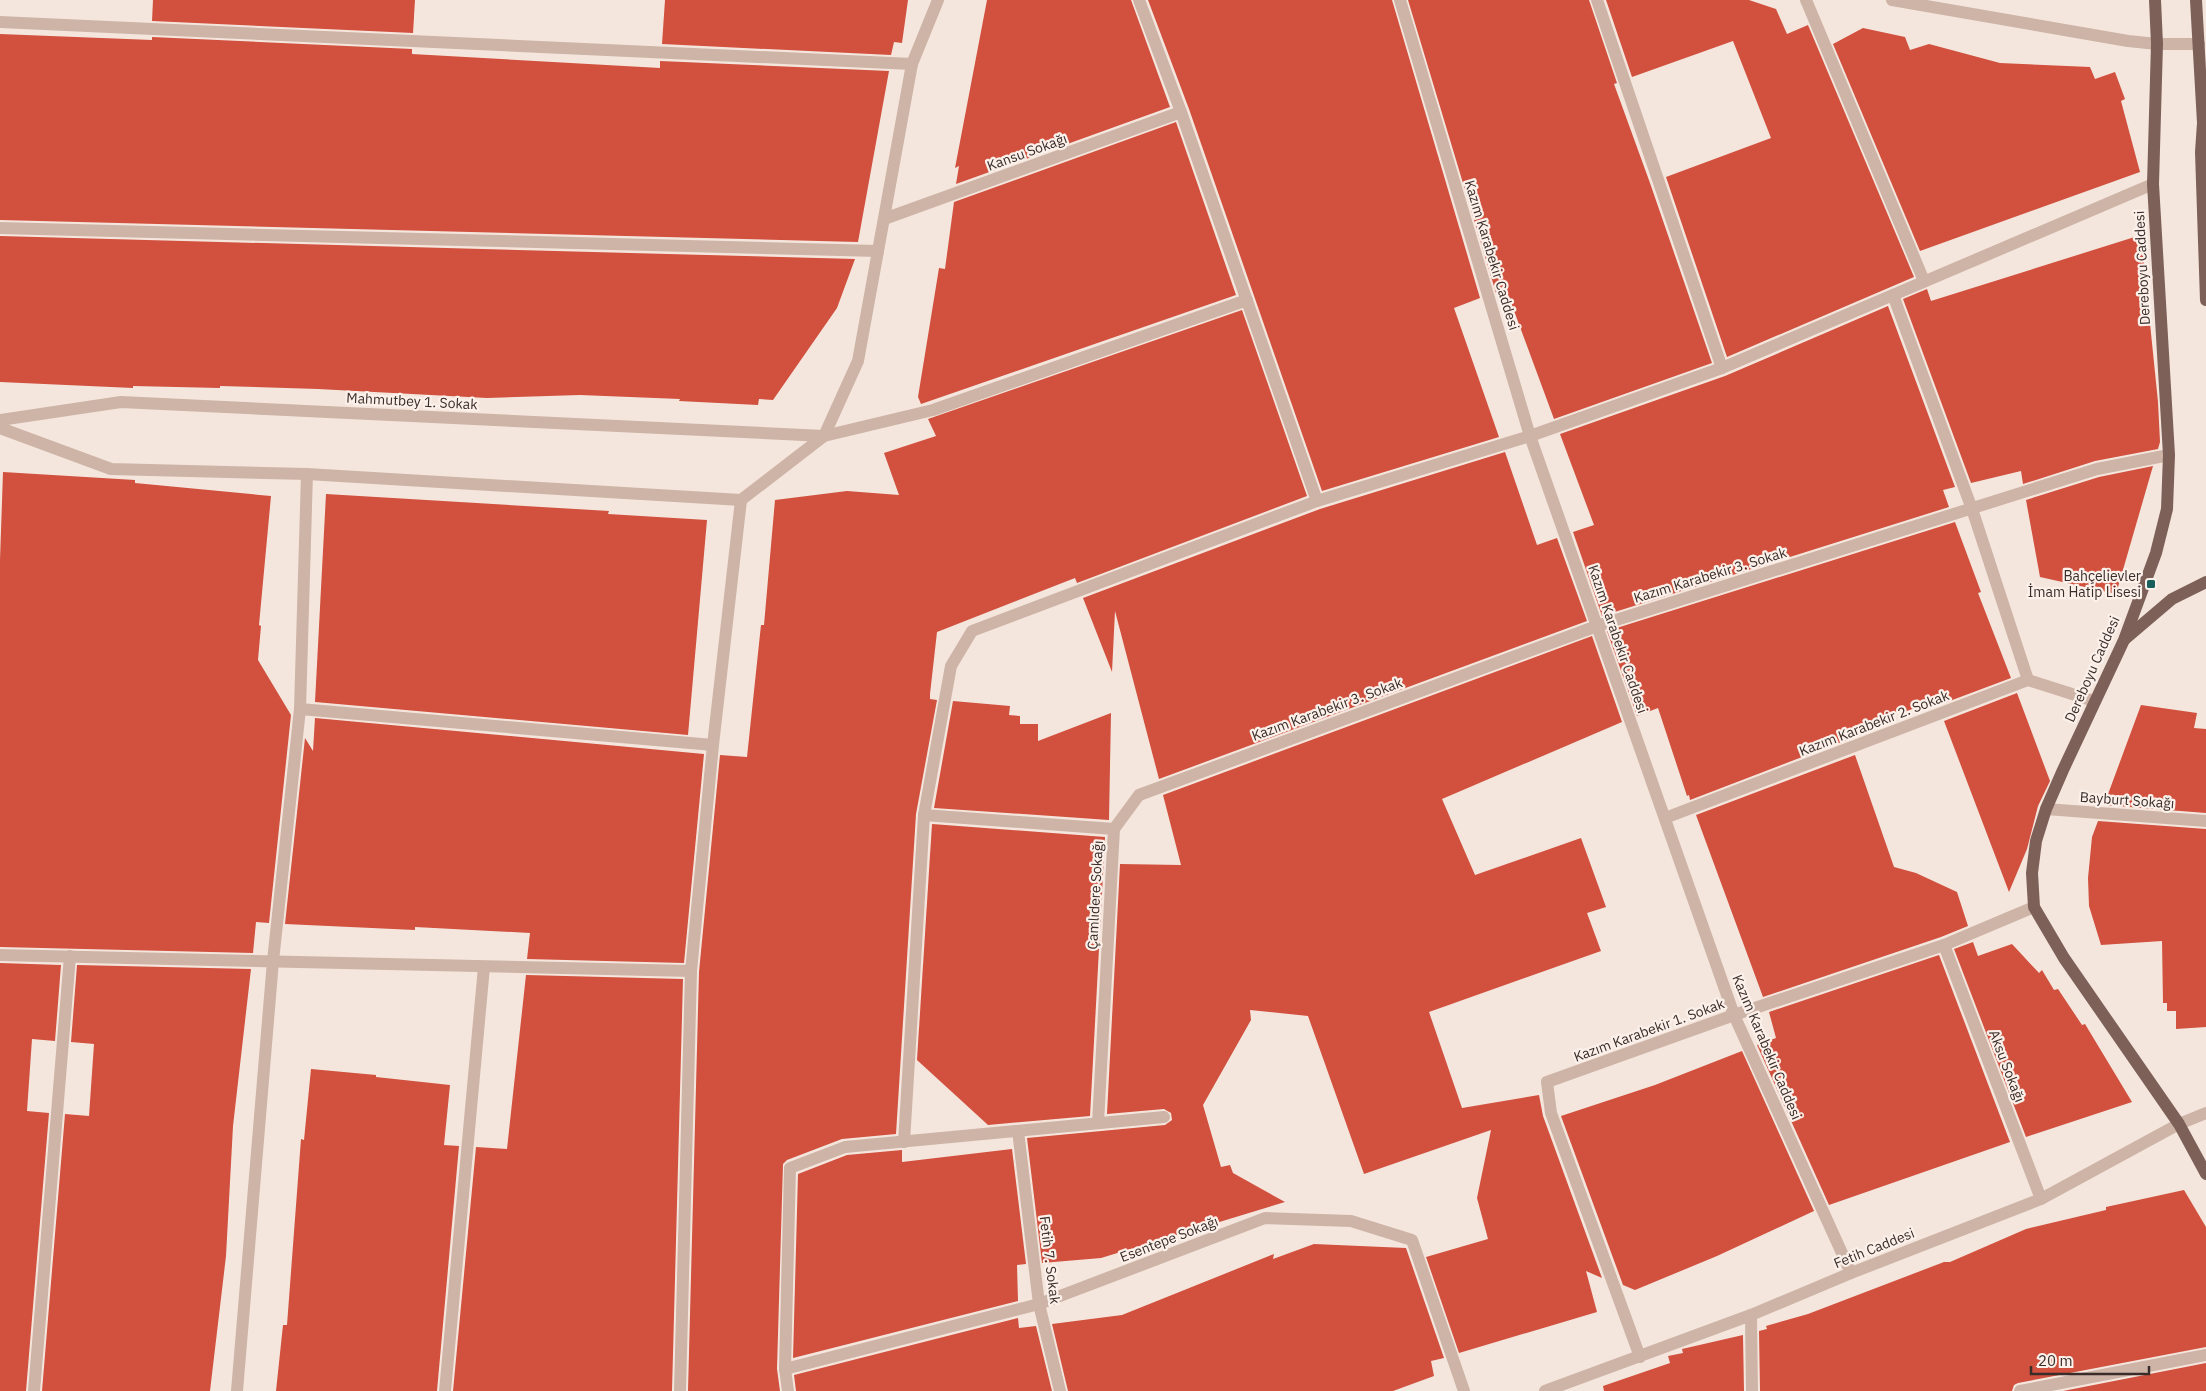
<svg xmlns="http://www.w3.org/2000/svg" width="2206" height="1391" font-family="'IBM Plex Sans',sans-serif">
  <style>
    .building { fill: #d1503e }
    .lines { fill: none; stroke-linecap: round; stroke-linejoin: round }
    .minor { stroke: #ceb4a7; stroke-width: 12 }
    .major { stroke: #7d6058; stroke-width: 12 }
    .poi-dot { fill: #19605c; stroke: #fbf1ea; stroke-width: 2 }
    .labels { text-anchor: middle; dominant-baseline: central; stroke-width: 4.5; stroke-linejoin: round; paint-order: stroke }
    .street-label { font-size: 14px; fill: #3a2c28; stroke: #fbf1ea }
    .poi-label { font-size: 14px; fill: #3a2c28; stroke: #fbf1ea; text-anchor: end }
  </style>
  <rect width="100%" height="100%" fill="#f5e6dd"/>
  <g class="building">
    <path d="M 153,0 L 415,0 L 413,33 L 152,21 Z"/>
    <path d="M 665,0 L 908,0 L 902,43 L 894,42 L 891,55 L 662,44 Z"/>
    <path d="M 987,0 L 1131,0 L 1170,107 L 956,184 L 959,166 L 955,168 Z"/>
    <path d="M 1148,0 L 1392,0 L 1480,298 L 1454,308 L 1499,437 L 1322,491 L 1189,109 Z"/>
    <path d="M 1408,0 L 1589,0 L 1617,83 L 1614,84 L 1650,183 L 1712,363 L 1554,419 L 1506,289 L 1496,293 Z"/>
    <path d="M 1606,0 L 1749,0 L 1776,9 L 1787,34 L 1808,25 L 1914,277 L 1727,357 L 1666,177 L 1771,138 L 1733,41 L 1632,77 Z"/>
    <path d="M 1863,28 L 1905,37 L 1910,50 L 1929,44 L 2000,63 L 2090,67 L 2095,79 L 2115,72 L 2125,99 L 2121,101 L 2140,172 L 1920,251 L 1833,44 Z"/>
    <path d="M 0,34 L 152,40 L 152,37 L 412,49 L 412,54 L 660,68 L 660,61 L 889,71 L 858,242 L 0,220 Z"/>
    <path d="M 1176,122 L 1236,295 L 921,404 L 918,397 L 939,268 L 945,269 L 954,202 Z"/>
    <path d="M 2141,235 L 2158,402 L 2160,442 L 2158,449 L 2095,461 L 2023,484 L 2021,471 L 1971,483 L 1903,299 L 1927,289 L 1931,301 Z"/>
    <path d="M 0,236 L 855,259 L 837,308 L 773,400 L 759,399 L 758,405 L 679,401 L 680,399 L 580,395 L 487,398 L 318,389 L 220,386 L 220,388 L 133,386 L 133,388 L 0,382 Z"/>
    <path d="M 1888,306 L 1955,487 L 1943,490 L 1949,507 L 1602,616 L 1573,532 L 1594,525 L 1560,434 L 1725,376 Z"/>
    <path d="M 1242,310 L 1307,496 L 1077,583 L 1075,578 L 937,632 L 930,694 L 930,699 L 937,700 L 916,814 L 896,1134 L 842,1139 L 787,1160 L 783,1164 L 777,1369 L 780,1391 L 688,1391 L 699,972 L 720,755 L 747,757 L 761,625 L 764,625 L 775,500 L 847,491 L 899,495 L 884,453 L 936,436 L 928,419 Z"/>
    <path d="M 1505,452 L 1537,545 L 1557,538 L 1587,621 L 1159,779 L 1115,611 L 1112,672 L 1083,598 L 1320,509 Z"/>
    <path d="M 2153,466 L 2116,594 L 2040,577 L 2026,500 L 2099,477 Z"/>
    <path d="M 3,472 L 135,480 L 135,483 L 271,496 L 259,625 L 261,626 L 258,660 L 291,715 L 269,923 L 256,922 L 253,953 L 0,947 L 0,560 Z"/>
    <path d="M 326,494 L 609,511 L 608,514 L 707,520 L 688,735 L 315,702 Z"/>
    <path d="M 1955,522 L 1981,592 L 1978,593 L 2011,678 L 1939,705 L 1937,700 L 1904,712 L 1902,710 L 1847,731 L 1849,739 L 1690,800 L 1689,795 L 1687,796 L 1658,708 L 1637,716 L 1607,631 Z"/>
    <path d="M 1592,636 L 1622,722 L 1442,799 L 1475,875 L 1581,838 L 1606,907 L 1587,913 L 1601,951 L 1429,1012 L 1462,1108 L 1539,1095 L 1543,1116 L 1602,1278 L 1586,1271 L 1597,1312 L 1459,1353 L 1426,1257 L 1488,1239 L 1477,1198 L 1491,1130 L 1364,1174 L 1308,1016 L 1250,1010 L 1251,1020 L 1203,1105 L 1221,1167 L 1230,1165 L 1233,1173 L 1285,1202 L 1101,1258 L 1042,1263 L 1027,1138 L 1165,1125 L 1172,1120 L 1171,1113 L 1164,1109 L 1107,1114 L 1120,864 L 1181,865 L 1163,795 Z"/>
    <path d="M 2017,693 L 2050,781 L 2038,806 L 2027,849 L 2009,892 L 1944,721 Z"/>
    <path d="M 953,701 L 1010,706 L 1009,715 L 1020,716 L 1020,724 L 1038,724 L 1038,741 L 1111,713 L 1109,820 L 934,808 Z"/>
    <path d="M 2141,705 L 2197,713 L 2194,728 L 2206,729 L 2206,813 L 2104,805 Z"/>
    <path d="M 315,718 L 704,754 L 684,963 L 527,959 L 530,933 L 415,927 L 415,930 L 285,924 L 305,738 L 313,751 Z"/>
    <path d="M 1855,755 L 1894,867 L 1916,873 L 1957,892 L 1968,926 L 1941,937 L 1763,997 L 1696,815 Z"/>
    <path d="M 2098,821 L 2206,829 L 2206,1027 L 2176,1029 L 2176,1011 L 2167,1011 L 2167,1003 L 2163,1003 L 2162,941 L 2101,945 L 2089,906 L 2088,878 L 2092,837 Z"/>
    <path d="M 932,824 L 1105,837 L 1090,1116 L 988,1125 L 917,1060 Z"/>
    <path d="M 1973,942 L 1978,956 L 2012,944 L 2039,973 L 2042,970 L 2054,990 L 2058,989 L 2082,1025 L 2085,1024 L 2132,1102 L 2026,1137 L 1954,949 Z"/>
    <path d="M 1939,955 L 2010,1142 L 1829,1205 L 1757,1045 L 1776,1038 L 1769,1012 Z"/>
    <path d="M 0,963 L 61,965 L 55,1041 L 32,1039 L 27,1111 L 49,1113 L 26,1391 L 0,1391 Z"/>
    <path d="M 77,965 L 251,969 L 233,1126 L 226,1256 L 210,1391 L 42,1391 L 65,1114 L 89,1116 L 94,1044 L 71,1042 Z"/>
    <path d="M 526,975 L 683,979 L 672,1391 L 453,1391 L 476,1147 L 507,1149 Z"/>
    <path d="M 1742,1051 L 1814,1211 L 1717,1256 L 1635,1290 L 1623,1285 L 1561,1116 L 1655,1085 Z"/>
    <path d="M 311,1069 L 376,1075 L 376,1077 L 450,1085 L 444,1145 L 459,1146 L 437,1391 L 276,1391 L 283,1325 L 287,1325 L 301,1139 L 304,1140 Z"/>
    <path d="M 1012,1149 L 1026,1264 L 1017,1265 L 1018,1301 L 793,1358 L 798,1174 L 847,1155 L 902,1150 L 902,1162 Z"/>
    <path d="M 2184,1190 L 2206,1227 L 2206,1347 L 2018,1383 L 2014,1385 L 2012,1391 L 1760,1391 L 1759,1331 L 1767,1329 L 1766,1326 L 1808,1314 L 1944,1262 L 1950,1262 L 2026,1229 L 2106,1210 L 2106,1207 Z"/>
    <path d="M 1314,1244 L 1406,1248 L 1444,1358 L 1431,1361 L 1434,1376 L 1393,1391 L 1068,1391 L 1052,1324 L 1122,1315 L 1274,1254 L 1273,1259 Z"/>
    <path d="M 1018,1318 L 1019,1328 L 1036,1326 L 1052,1391 L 796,1391 L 794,1375 Z"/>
    <path d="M 1743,1335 L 1744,1391 L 1604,1391 L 1603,1386 L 1670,1363 L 1668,1356 L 1683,1353 L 1682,1349 Z"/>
    <path d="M 2206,1363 L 2206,1391 L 2063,1391 Z"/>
  </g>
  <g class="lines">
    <g class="minor">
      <path d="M 1139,0 L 1181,112 L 1317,501"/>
      <path d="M 1400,0 L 1530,436 L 1734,1015 L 1851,1273"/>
      <path d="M 1597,0 L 1722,368"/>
      <path d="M 1806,0 L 1924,281"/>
      <path d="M 1892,0 L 2128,41 L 2157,44 L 2199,44"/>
      <path d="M 0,22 L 912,64"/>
      <path d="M 884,219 L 1181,112"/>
      <path d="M 0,228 L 878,251"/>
      <path d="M 1893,295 L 1972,509 L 2028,680"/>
      <path d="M 0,420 L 121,402 L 824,436 L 933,410 L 1247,300"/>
      <path d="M 0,428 L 111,469 L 307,474 L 741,500 L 824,436 L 858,361 L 912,64 L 938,0"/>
      <path d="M 300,709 L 713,745"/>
      <path d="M 2046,809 L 2206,821"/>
      <path d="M 924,815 L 1114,829 L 1098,1123"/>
      <path d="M 1665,818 L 2028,680 L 2094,701"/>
      <path d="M 1114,829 L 1139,795 L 1597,626 L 2097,469 L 2169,455"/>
      <path d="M 1944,945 L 2041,1199"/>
      <path d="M 0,955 L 691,971"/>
      <path d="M 1018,1131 L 1039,1304 L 1060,1391"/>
      <path d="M 904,1142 L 924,815 L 951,666 L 972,631 L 1317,501 L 1530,436 L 1722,368 L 2153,184"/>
      <path d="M 1751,1315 L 1752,1391"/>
      <path d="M 1640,1357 L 1551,1113 L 1547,1082 L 1734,1015 L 1944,945 L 2034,907"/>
      <path d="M 785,1369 L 1039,1304 L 1265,1218 L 1351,1221 L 1412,1240 L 1464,1391"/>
      <path d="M 34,1391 L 70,956"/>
      <path d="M 237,1391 L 273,961 L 300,709 L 307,474"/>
      <path d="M 445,1391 L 484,967"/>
      <path d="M 680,1391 L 691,971 L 713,745 L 741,500"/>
      <path d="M 788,1391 L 785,1369 L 790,1168 L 845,1147 L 1164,1117"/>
      <path d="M 1545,1391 L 1751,1315 L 1851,1273 L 2041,1199 L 2179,1124 L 2206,1113"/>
      <path d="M 2020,1391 L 2206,1355"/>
    </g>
    <g class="major">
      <path d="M 2155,0 L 2157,44 L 2153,184 L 2169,455 L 2167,509 L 2156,553 L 2124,640 L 2063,770 L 2046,809 L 2036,841 L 2032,873 L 2034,907 L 2064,958 L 2179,1124 L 2206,1174"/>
      <path d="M 2196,0 L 2203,123 L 2201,152 L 2206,300"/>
      <path d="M 2125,639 L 2172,599 L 2206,582"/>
    </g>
  </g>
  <rect class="poi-dot" x="2146" y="579" width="10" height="10" rx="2.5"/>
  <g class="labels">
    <g class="street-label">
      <text transform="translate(1027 152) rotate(-20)">Kansu Sokağı</text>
      <text transform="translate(1492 255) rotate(73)">Kazım Karabekir Caddesi</text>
      <text transform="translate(2142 268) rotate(-93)">Dereboyu Caddesi</text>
      <text transform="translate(412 401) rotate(3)">Mahmutbey 1. Sokak</text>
      <text transform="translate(1710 575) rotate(-17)">Kazım Karabekir 3. Sokak</text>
      <text transform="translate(1618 639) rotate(71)">Kazım Karabekir Caddesi</text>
      <text transform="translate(2092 669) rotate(-66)">Dereboyu Caddesi</text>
      <text transform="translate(1327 709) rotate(-20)">Kazım Karabekir 3. Sokak</text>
      <text transform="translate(1874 723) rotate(-21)">Kazım Karabekir 2. Sokak</text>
      <text transform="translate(2127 800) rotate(4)">Bayburt Sokağı</text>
      <text transform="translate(1095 895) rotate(-87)">Çamlıdere Sokağı</text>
      <text transform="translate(1649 1030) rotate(-20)">Kazım Karabekir 1. Sokak</text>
      <text transform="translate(1767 1047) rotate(67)">Kazım Karabekir Caddesi</text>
      <text transform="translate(2007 1066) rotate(69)">Aksu Sokağı</text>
      <text transform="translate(1169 1239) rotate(-21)">Esentepe Sokağı</text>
      <text transform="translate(1874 1248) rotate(-22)">Fetih Caddesi</text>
      <text transform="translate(1050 1260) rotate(83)">Fetih 7. Sokak</text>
    </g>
    <g class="poi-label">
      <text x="2141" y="576">Bahçelievler<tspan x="2141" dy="16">İmam Hatip Lisesi</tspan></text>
    </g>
  </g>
  <path d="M2031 1366v8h118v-8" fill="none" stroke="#3a2c28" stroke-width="2.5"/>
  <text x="2038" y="1366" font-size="15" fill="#3a2c28" stroke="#fbf1ea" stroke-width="4" paint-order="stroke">20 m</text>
</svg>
